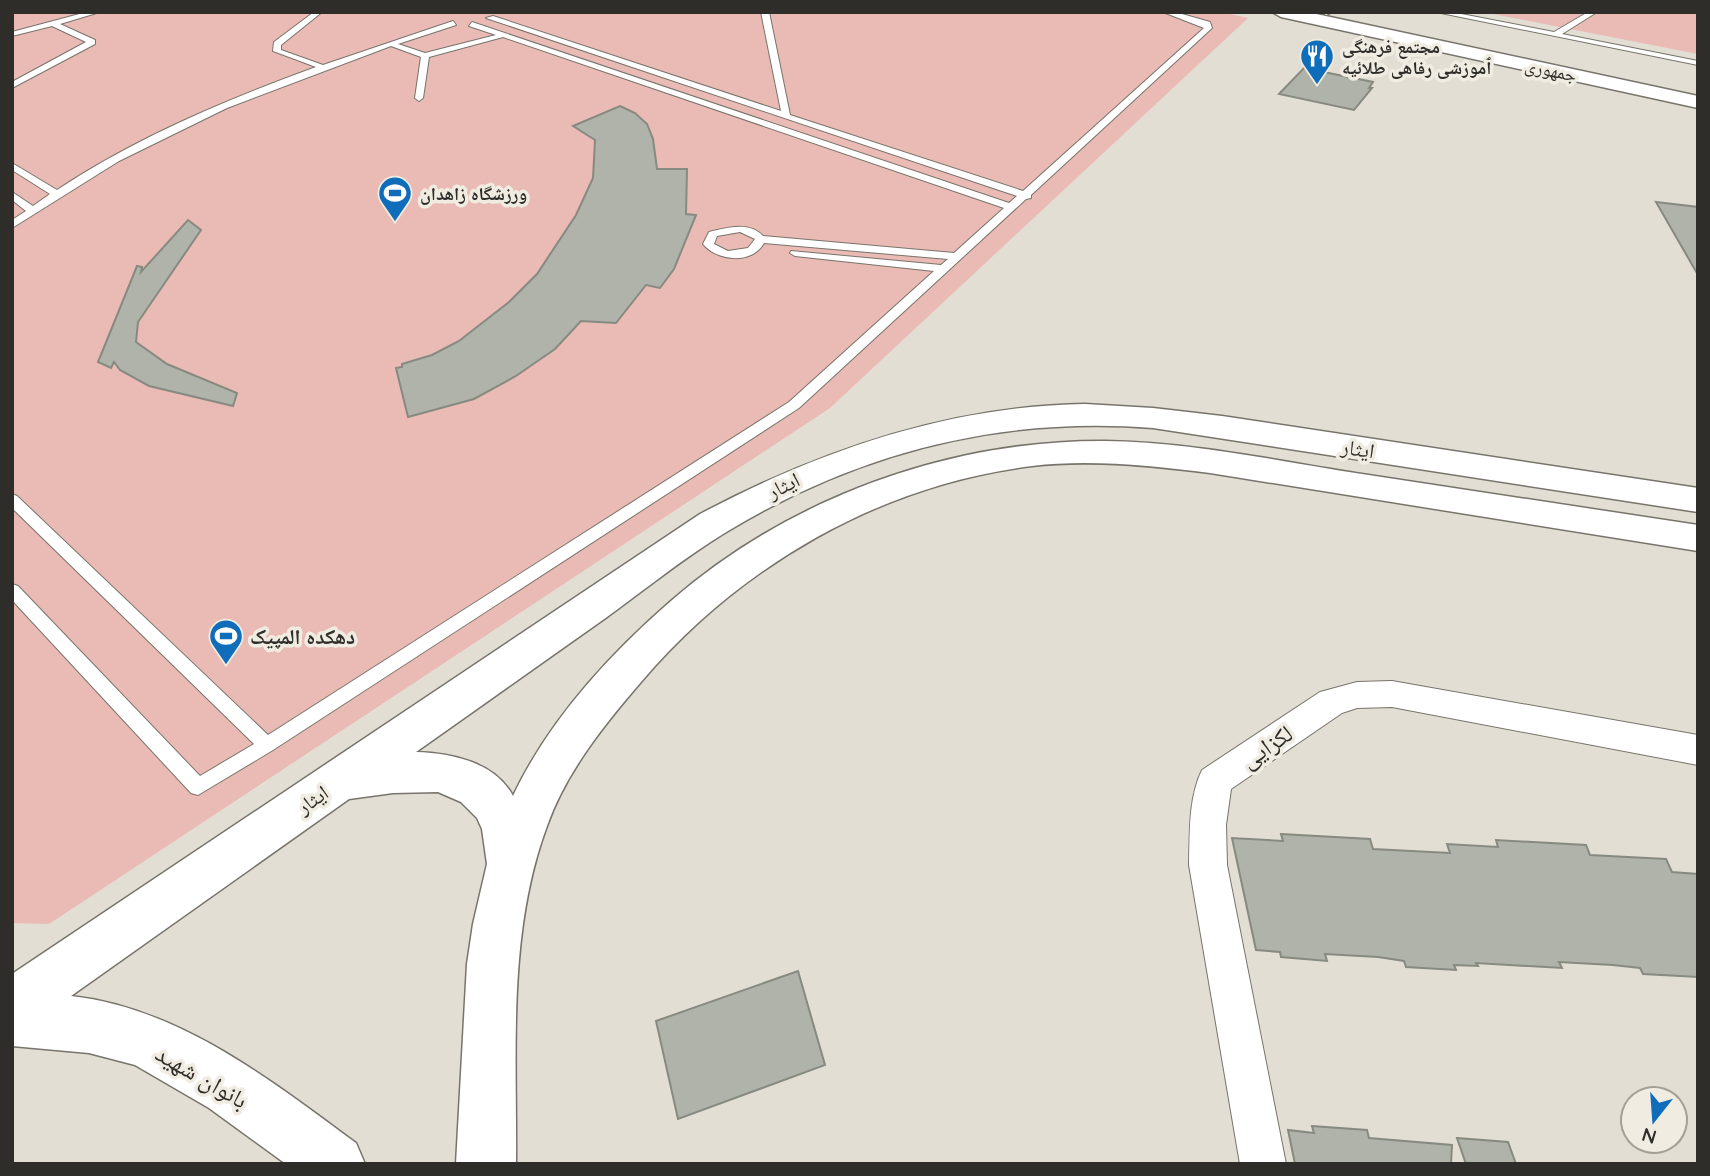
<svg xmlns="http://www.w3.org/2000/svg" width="1710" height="1176" font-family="Quicksand,'Noto Naskh Arabic',sans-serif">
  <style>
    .green { fill: #eabab4 }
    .building { fill: #b0b3a9; stroke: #878a81; stroke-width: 2 }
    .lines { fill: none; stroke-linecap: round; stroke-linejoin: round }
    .service-casing { stroke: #78746b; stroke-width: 2 }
    .minor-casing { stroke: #78746b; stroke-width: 2 }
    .tertiary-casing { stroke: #78746b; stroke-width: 3 }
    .secondary-casing { stroke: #78746b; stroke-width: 3 }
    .service { fill: #fff; fill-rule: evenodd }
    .minor { fill: #fff; fill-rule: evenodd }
    .tertiary { fill: #fff; fill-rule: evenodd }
    .secondary { fill: #fff; fill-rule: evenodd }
    .labels { text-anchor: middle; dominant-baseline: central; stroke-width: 7; stroke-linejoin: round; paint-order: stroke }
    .far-poi-label { font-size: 18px; font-weight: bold; fill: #2e2d29; stroke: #f0ece1; text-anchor: start }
    .far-street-label { font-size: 18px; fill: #2e2d29; stroke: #f0ece1 }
    .street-label { font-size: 21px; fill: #2e2d29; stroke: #f0ece1 }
    .poi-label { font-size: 21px; font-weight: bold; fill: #2e2d29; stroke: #f0ece1; text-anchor: start }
    .near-street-label { font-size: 24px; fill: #2e2d29; stroke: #f0ece1 }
  </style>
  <rect width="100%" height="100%" fill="#e2ded4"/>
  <g class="green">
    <path d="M 12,12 L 1221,12 L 1248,18 L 830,408 L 49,924 L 12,923 Z"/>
    <path d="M 1483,12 L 1698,12 L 1698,54 Z"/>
  </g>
  <g class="building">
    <path d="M 1304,68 L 1373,82 L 1369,88 L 1372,88 L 1354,110 L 1279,94 Z"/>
    <path d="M 620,106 L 635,113 L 647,124 L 653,139 L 657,169 L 687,169 L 686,214 L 696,215 L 674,269 L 660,288 L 646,285 L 616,323 L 581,321 L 555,349 L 516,376 L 474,399 L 408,417 L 396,368 L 402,367 L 402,364 L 432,355 L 459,341 L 509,302 L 537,274 L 576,215 L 593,178 L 595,140 L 573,126 Z"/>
    <path d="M 1656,202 L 1698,207 L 1698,275 Z"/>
    <path d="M 188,220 L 201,230 L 138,322 L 136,342 L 167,364 L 237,393 L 233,406 L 149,386 L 120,370 L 114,362 L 111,368 L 98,362 L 137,266 L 142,267 L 141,272 Z"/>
    <path d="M 1281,834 L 1370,839 L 1373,849 L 1450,853 L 1447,844 L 1498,847 L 1496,840 L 1586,845 L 1590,855 L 1666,859 L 1672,872 L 1698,874 L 1698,977 L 1643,974 L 1640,968 L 1613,965 L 1559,962 L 1562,968 L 1476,963 L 1478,966 L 1454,965 L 1456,970 L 1406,967 L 1404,961 L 1378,957 L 1325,954 L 1327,961 L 1281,957 L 1280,952 L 1256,950 L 1232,838 L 1283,841 Z"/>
    <path d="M 798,971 L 825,1065 L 678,1119 L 656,1021 Z"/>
    <path d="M 1312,1126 L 1367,1130 L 1369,1138 L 1452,1145 L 1451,1164 L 1295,1164 L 1288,1130 L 1314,1133 Z"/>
    <path d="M 1457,1138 L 1508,1142 L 1516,1164 L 1466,1164 Z"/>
  </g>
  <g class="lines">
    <g class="service-casing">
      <g id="service">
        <path d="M 87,12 L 100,12 L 60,24 L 95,40 L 95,44 L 12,88 L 12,82 L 86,42 L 52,26 L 12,36 L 12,32 Z"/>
        <path d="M 314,12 L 322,12 L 281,45 L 281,50 L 323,65 L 453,21 L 456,25 L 398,44 L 425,53 L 496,35 L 469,26 L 472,22 L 1009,203 L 1017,196 L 486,18 L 493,16 L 781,111 L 761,12 L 769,12 L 790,115 L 1023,191 L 1204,28 L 1163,12 L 1175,12 L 1210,22 L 1212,28 L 1031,195 L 1031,198 L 1026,199 L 799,408 L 273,750 L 198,795 L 191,793 L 12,600 L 12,584 L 18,586 L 200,776 L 254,744 L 12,508 L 12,494 L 17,496 L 268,735 L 789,402 L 934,271 L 795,256 L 790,253 L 791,251 L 941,265 L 948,259 L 764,243 C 752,265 717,261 703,244 L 709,232 C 727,228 749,221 763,236 L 954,253 L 1004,208 L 503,37 L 429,57 L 423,98 L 419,101 L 415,98 L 421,57 L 391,46 L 227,108 L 119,161 L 12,228 L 12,220 L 26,211 L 12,200 L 12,192 L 33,206 L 50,194 L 12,170 L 12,163 L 57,190 C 137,137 226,100 316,67 L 273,51 L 274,42 ZM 740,232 L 755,239 L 748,248 L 728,251 L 714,244 L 717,236 Z"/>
        <path d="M 1323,12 L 1333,12 L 1326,15 Z"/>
        <path d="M 1436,12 L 1451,12 L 1554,32 L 1588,12 L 1597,12 L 1562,34 L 1698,61 L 1698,65 Z"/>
      </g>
    </g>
    <g class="minor-casing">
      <path id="minor" d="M 1392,681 L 1698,735 L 1698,765 L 1392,707 L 1357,708 L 1342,713 L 1231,789 L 1226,825 L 1227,865 L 1286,1164 L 1240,1164 L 1189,865 C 1190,834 1188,799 1202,770 L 1320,692 L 1357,682 Z"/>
    </g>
    <g class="tertiary-casing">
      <path id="tertiary" d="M 1085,404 L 1153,408 L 1222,416 L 1698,488 L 1698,512 L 1153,428 C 1001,416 859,452 728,531 C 686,556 647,588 607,617 C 543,662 480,707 416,752 C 451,753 495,762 513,796 C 549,720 609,655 671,601 C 789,498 949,440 1105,441 C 1191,442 1278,461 1362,474 C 1474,491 1586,508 1698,525 L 1698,551 L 1210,473 C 1151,466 1091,459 1032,466 C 879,485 740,566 641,682 C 604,725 566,772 547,826 C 507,933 517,1052 516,1164 L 456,1164 L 467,964 L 473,924 L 487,864 L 482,829 L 477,818 L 461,802 L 438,792 L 393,793 L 349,799 L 71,996 C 180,1008 271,1081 356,1143 L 365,1164 L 286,1164 L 209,1108 L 135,1065 L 89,1053 L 12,1046 L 12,974 L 700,514 C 819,451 948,406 1085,404 Z"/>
    </g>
    <g class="secondary-casing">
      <path id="secondary" d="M 1272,12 L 1307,12 L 1698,96 L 1698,108 L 1281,17 Z"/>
    </g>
    <use href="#service" class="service"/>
    <use href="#minor" class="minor"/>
    <use href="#tertiary" class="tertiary"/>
    <use href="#secondary" class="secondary"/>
  </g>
  <defs>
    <g id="restaurant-pin" transform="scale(1.75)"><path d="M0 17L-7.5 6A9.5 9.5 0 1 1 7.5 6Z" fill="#106dba" stroke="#f0ece1"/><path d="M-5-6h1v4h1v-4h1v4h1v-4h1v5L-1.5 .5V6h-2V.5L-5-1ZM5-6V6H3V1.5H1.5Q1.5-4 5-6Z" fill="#fff"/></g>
    <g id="stadium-pin" transform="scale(1.75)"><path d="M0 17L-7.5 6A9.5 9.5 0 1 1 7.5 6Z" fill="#106dba" stroke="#f0ece1"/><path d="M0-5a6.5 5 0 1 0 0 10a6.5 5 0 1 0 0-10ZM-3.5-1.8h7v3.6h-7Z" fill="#fff"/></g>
  </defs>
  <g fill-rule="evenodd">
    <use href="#restaurant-pin" x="1317" y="56"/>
    <use href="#stadium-pin" x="395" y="193"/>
    <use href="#stadium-pin" x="226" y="636"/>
  </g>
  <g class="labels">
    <g class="far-poi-label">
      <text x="1342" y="46">مجتمع فرهنگی<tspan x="1342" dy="21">ٱموزشی رفاهی طلائیه</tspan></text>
      <text x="420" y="193">ورزشگاه زاهدان</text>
    </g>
    <g class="far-street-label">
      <text transform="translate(1551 70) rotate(12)">جمهوری</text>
    </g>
    <g class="street-label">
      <text transform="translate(1358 448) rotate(9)">ایثار</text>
      <text transform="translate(783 485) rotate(-26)">ایثار</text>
      <text transform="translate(312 799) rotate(-35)">ایثار</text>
    </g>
    <g class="poi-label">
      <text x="250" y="636">دهکده المپیک</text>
    </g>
    <g class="near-street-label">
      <text transform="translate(1266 746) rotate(-34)">لکزایی</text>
      <text transform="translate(202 1076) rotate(30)">بانوان شهید</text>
    </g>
  </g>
  <rect width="1710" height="1176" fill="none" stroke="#2e2d29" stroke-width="28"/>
  <g transform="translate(1654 1120) rotate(197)"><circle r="33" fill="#f0ece1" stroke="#a2a097" stroke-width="2"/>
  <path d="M0-5L12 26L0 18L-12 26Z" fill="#106dba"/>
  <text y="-10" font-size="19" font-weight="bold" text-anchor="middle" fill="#2e2d29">N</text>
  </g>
</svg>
